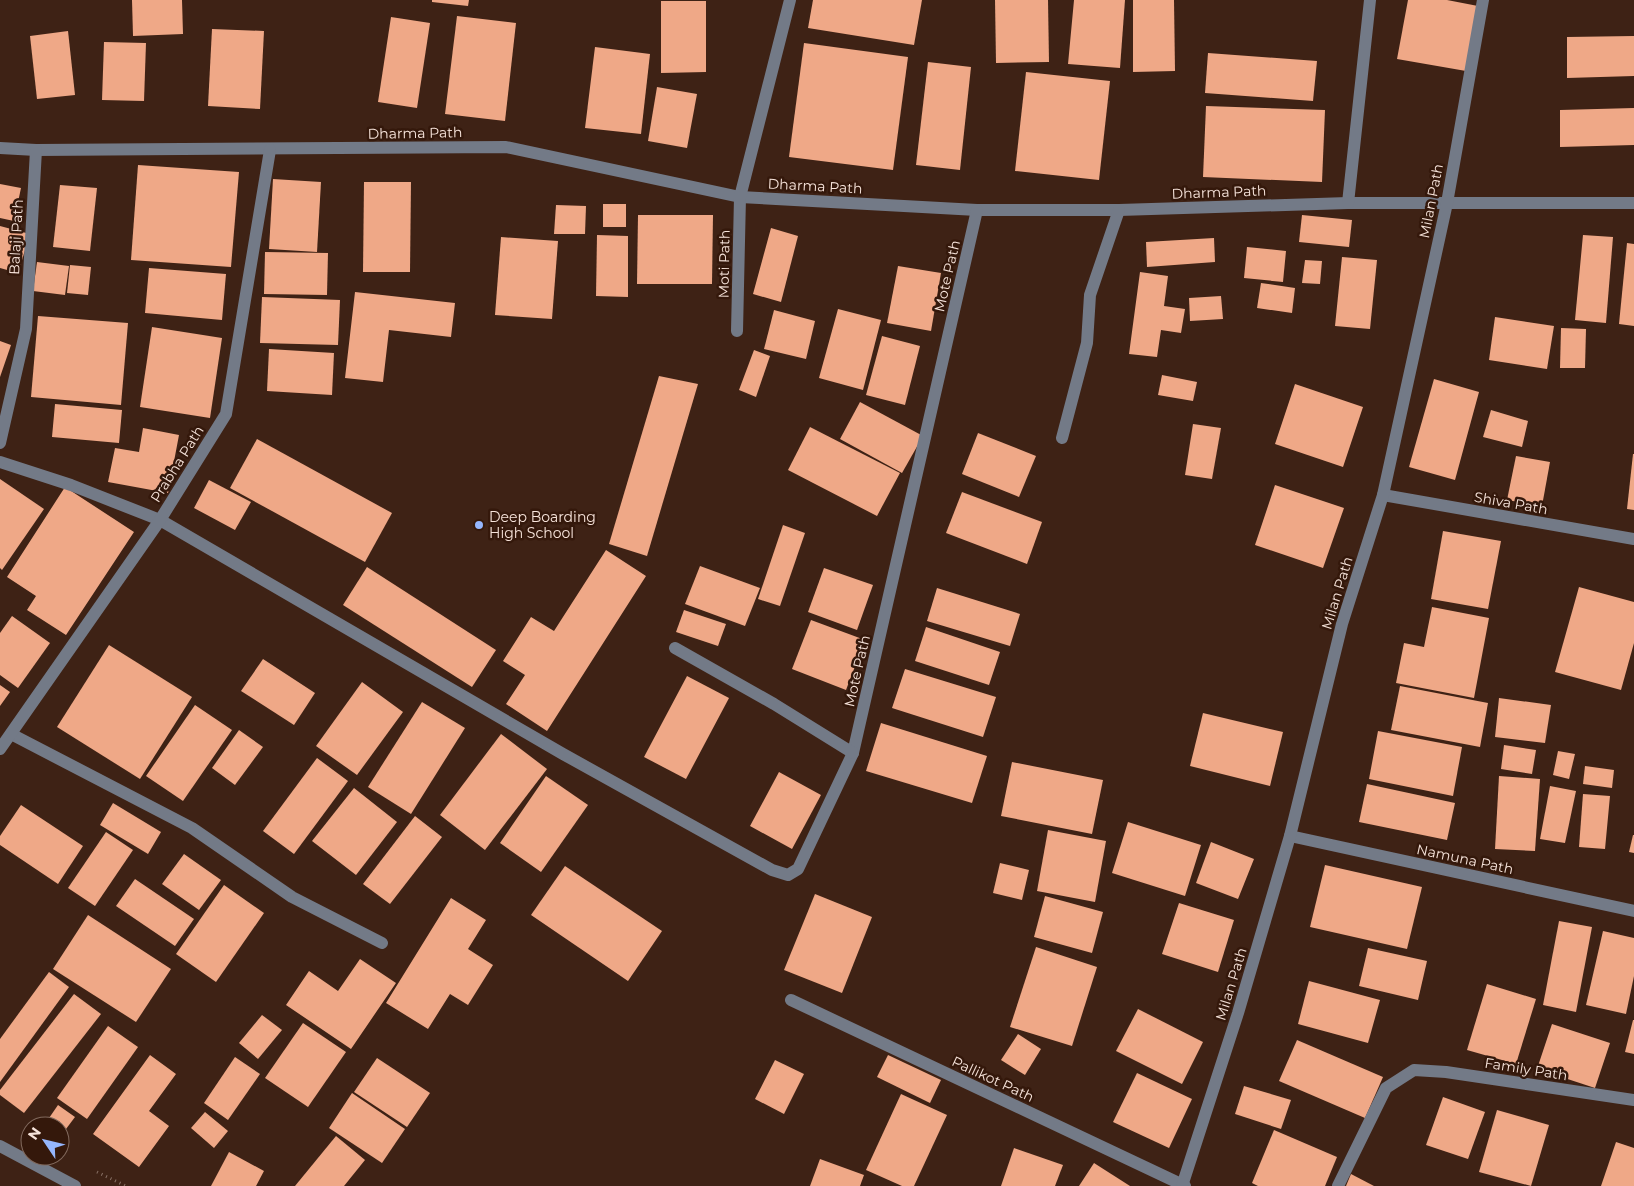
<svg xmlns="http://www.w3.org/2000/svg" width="1634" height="1186" font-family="Montserrat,sans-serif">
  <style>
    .building { fill: #efa887 }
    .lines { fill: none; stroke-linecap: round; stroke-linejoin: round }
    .path { stroke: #897166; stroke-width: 3; stroke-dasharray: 1 4; stroke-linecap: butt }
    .minor { stroke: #737a87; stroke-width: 12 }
    .poi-dot { fill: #95b6fd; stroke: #34180b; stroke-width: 2 }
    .labels { text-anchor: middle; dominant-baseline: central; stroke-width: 5; stroke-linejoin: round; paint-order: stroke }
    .street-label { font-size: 14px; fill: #f7e4db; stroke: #34180b }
    .poi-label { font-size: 14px; fill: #f7e4db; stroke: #34180b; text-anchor: start }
  </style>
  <rect width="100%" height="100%" fill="#3e2215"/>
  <g class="building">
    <path d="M 132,0 L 182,0 L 183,34 L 133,36 Z"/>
    <path d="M 432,0 L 469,0 L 468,6 L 432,2 Z"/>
    <path d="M 813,0 L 922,0 L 914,45 L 808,28 Z"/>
    <path d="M 995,0 L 1048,0 L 1049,62 L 996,63 Z"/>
    <path d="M 1074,0 L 1125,0 L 1120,68 L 1068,64 Z"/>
    <path d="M 1133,0 L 1174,0 L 1175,71 L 1133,72 Z"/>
    <path d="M 1408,0 L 1447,0 L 1478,6 L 1466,71 L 1397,59 Z"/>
    <path d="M 661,1 L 706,1 L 706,72 L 661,73 Z"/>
    <path d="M 457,16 L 516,23 L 505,121 L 445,114 Z"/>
    <path d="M 391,17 L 430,23 L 417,108 L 378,102 Z"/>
    <path d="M 212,29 L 264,31 L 260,109 L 208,106 Z"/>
    <path d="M 68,31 L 75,95 L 37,99 L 30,36 Z"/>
    <path d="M 1634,36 L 1634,76 L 1567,78 L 1567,37 Z"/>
    <path d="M 104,42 L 146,43 L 144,101 L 102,100 Z"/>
    <path d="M 804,43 L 908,57 L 893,170 L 789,157 Z"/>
    <path d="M 595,47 L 650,54 L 641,134 L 585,128 Z"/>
    <path d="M 1208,53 L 1317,61 L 1313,101 L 1205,93 Z"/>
    <path d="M 928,62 L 971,67 L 960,170 L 916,165 Z"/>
    <path d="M 1026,72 L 1110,81 L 1099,180 L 1015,171 Z"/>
    <path d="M 657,87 L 697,94 L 687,148 L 648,141 Z"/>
    <path d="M 1206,106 L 1325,110 L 1322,182 L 1203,177 Z"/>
    <path d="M 1634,108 L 1634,145 L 1560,147 L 1560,110 Z"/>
    <path d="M 138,165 L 239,172 L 231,267 L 131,260 Z"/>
    <path d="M 273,179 L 321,182 L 317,252 L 269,249 Z"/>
    <path d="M 364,182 L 411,182 L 410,272 L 363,272 Z"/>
    <path d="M 0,184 L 21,188 L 14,221 L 0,218 Z"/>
    <path d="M 60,185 L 97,188 L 90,251 L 53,247 Z"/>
    <rect x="603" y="204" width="23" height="23"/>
    <path d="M 556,205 L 586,206 L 585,234 L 554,234 Z"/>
    <path d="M 638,215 L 713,215 L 712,284 L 637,284 Z"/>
    <path d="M 1302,215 L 1352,220 L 1349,247 L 1299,242 Z"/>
    <path d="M 0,226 L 30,234 L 18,273 L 0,268 Z"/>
    <path d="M 771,228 L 798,236 L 781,302 L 753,294 Z"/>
    <path d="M 597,235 L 628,236 L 628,297 L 596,296 Z"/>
    <path d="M 1583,235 L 1613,237 L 1606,323 L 1575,320 Z"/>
    <path d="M 501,237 L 558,241 L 552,319 L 495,315 Z"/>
    <path d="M 1214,238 L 1215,262 L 1147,267 L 1146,242 Z"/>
    <path d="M 1627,243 L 1634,244 L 1634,326 L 1619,324 Z"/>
    <path d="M 1247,247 L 1286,251 L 1283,282 L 1244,278 Z"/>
    <path d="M 265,252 L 328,253 L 327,295 L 264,294 Z"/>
    <path d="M 1342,257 L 1377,260 L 1370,329 L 1335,326 Z"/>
    <path d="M 1305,260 L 1322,261 L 1320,284 L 1302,283 Z"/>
    <path d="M 37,262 L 69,266 L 65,295 L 33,291 Z"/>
    <path d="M 70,265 L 91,267 L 88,295 L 67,293 Z"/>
    <path d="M 898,266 L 941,273 L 931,331 L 887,323 Z"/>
    <path d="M 149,268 L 226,274 L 222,320 L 145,313 Z"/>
    <path d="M 1140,272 L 1168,276 L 1164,306 L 1185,309 L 1181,333 L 1161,330 L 1157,357 L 1129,354 Z"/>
    <path d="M 1261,283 L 1295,288 L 1292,313 L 1257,308 Z"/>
    <path d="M 355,292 L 455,303 L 451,337 L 389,330 L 383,382 L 345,378 Z"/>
    <path d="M 1221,296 L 1223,319 L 1190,321 L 1189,298 Z"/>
    <path d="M 262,297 L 340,300 L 338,345 L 260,343 Z"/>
    <path d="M 838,309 L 881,320 L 863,390 L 819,378 Z"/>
    <path d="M 774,310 L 815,321 L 806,359 L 764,349 Z"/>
    <path d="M 38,316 L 128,323 L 121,405 L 31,397 Z"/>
    <path d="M 1495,317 L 1554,326 L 1547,369 L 1489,360 Z"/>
    <path d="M 152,327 L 222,338 L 210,418 L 140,407 Z"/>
    <path d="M 1561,328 L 1586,329 L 1585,368 L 1560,368 Z"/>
    <path d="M 882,336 L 920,346 L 905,405 L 866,395 Z"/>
    <path d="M 0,341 L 11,345 L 0,377 Z"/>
    <path d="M 269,349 L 334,353 L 332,395 L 267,391 Z"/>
    <path d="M 754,350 L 770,356 L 756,397 L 739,390 Z"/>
    <path d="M 1162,375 L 1197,382 L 1193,401 L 1158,395 Z"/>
    <path d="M 659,376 L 698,384 L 647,556 L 609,544 Z"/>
    <path d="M 1434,379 L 1479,392 L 1455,480 L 1409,467 Z"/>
    <path d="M 1295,384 L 1363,407 L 1343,467 L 1275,444 Z"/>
    <path d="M 860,402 L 923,436 L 902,473 L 840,439 Z"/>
    <path d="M 55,404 L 122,410 L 119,443 L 52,437 Z"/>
    <path d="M 1491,410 L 1528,421 L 1522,447 L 1483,437 Z"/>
    <path d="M 1193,424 L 1221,428 L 1212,479 L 1185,475 Z"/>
    <path d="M 810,427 L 900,473 L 877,516 L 788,470 Z"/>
    <path d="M 143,428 L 179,435 L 168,493 L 108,482 L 115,448 L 139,452 Z"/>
    <path d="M 978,433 L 1036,456 L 1019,497 L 962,474 Z"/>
    <path d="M 257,439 L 392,513 L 365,562 L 230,488 Z"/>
    <path d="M 1633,454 L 1634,454 L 1634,510 L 1627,509 Z"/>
    <path d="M 1516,456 L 1550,462 L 1542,506 L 1507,500 Z"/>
    <path d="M 0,479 L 44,509 L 2,570 L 0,568 Z"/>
    <path d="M 209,480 L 251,502 L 235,530 L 194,508 Z"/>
    <path d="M 1275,485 L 1344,508 L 1323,568 L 1255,545 Z"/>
    <path d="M 65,487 L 134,532 L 66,635 L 27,610 L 36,596 L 7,577 Z"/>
    <path d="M 962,492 L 1042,522 L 1027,564 L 946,533 Z"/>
    <path d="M 783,525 L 805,533 L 780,606 L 758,599 Z"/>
    <path d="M 1443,531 L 1501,541 L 1488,609 L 1431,599 Z"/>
    <path d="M 606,550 L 646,576 L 547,731 L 506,704 L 525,675 L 503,661 L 531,617 L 554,631 Z"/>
    <path d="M 700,566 L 760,588 L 745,626 L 685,604 Z"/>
    <path d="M 367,567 L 496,650 L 472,687 L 343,605 Z"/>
    <path d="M 824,568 L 873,585 L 857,630 L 808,612 Z"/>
    <path d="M 1579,587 L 1634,602 L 1634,643 L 1621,690 L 1555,672 Z"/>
    <path d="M 937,588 L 1020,614 L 1010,646 L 927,621 Z"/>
    <path d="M 1432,607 L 1489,618 L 1474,698 L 1396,683 L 1404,643 L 1424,647 Z"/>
    <path d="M 684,610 L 726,624 L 718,646 L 676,632 Z"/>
    <path d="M 12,616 L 50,643 L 18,688 L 0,675 L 0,633 Z"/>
    <path d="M 811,620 L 865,640 L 846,690 L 792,669 Z"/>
    <path d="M 926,627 L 1000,652 L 989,685 L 915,661 Z"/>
    <path d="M 109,645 L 192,697 L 140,779 L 57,727 Z"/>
    <path d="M 263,659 L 315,693 L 294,725 L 241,691 Z"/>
    <path d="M 905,669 L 996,697 L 983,737 L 892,708 Z"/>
    <path d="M 687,676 L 729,698 L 686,779 L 644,757 Z"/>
    <path d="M 362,682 L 403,712 L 357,775 L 316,746 Z"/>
    <path d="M 0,685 L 10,692 L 0,706 Z"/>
    <path d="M 1400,686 L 1488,703 L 1480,747 L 1391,730 Z"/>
    <path d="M 1499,698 L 1551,705 L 1545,743 L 1495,737 Z"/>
    <path d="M 422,702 L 465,728 L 411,814 L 368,787 Z"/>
    <path d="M 195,705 L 232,730 L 183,801 L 146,776 Z"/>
    <path d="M 1203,713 L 1283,732 L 1270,786 L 1190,766 Z"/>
    <path d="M 881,723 L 987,756 L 972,803 L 866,771 Z"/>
    <path d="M 239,730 L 263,747 L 235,785 L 212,768 Z"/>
    <path d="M 1378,731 L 1462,747 L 1453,796 L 1369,779 Z"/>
    <path d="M 501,734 L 547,769 L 485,850 L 440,815 Z"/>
    <path d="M 1504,745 L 1536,750 L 1532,774 L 1501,769 Z"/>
    <path d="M 1558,751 L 1575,754 L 1569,779 L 1553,775 Z"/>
    <path d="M 317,758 L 348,781 L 294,854 L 263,831 Z"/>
    <path d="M 1012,762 L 1103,780 L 1092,834 L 1001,816 Z"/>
    <path d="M 1585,766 L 1614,770 L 1612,788 L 1583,784 Z"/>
    <path d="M 779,772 L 821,795 L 792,849 L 750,826 Z"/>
    <path d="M 546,776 L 588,805 L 541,872 L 500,843 Z"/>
    <path d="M 1499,776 L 1540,779 L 1535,851 L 1495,849 Z"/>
    <path d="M 1367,784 L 1455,803 L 1447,840 L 1359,822 Z"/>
    <path d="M 1550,786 L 1576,791 L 1565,843 L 1540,839 Z"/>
    <path d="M 354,788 L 397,822 L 356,875 L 312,841 Z"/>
    <path d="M 1583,794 L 1610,796 L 1605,849 L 1579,847 Z"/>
    <path d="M 113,803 L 161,832 L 148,854 L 100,825 Z"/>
    <path d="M 21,805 L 83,846 L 58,884 L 0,845 L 0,836 Z"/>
    <path d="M 415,816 L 442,837 L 390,904 L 363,884 Z"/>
    <path d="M 1128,822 L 1201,845 L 1185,896 L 1112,873 Z"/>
    <path d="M 1048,830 L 1106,841 L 1095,902 L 1037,891 Z"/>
    <path d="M 106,832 L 133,850 L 95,906 L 68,888 Z"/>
    <path d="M 1633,835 L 1634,835 L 1634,853 L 1629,852 Z"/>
    <path d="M 1211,842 L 1254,859 L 1238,899 L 1196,883 Z"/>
    <path d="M 184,854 L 221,880 L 199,910 L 162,884 Z"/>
    <path d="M 1000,863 L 1029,870 L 1022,900 L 993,893 Z"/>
    <path d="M 1325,865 L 1422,887 L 1407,949 L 1310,927 Z"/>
    <path d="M 565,866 L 662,931 L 628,981 L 531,915 Z"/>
    <path d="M 135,879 L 194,919 L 175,946 L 116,906 Z"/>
    <path d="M 224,885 L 264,913 L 216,982 L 176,954 Z"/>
    <path d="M 815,894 L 872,917 L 842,993 L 784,970 Z"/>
    <path d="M 1045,896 L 1103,912 L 1092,953 L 1034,937 Z"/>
    <path d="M 451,898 L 486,920 L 468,949 L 493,965 L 468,1005 L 450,994 L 428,1029 L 386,1003 Z"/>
    <path d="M 1179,903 L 1234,920 L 1218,972 L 1162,954 Z"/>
    <path d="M 88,915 L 171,969 L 136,1022 L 53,969 Z"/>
    <path d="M 1559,921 L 1592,927 L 1576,1012 L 1543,1005 Z"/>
    <path d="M 1603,931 L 1634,938 L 1634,976 L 1626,1014 L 1586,1005 Z"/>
    <path d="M 1036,947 L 1097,967 L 1072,1046 L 1010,1027 Z"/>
    <path d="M 1368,948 L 1427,961 L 1418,1000 L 1359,986 Z"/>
    <path d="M 360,959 L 396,983 L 351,1049 L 286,1005 L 309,971 L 338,991 Z"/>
    <path d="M 49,972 L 69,987 L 0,1082 L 0,1039 Z"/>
    <path d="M 1309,981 L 1380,1000 L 1368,1043 L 1298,1024 Z"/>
    <path d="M 1487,984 L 1536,999 L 1516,1064 L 1467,1050 Z"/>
    <path d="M 74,994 L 101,1014 L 24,1113 L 0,1095 L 0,1090 Z"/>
    <path d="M 1138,1009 L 1203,1042 L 1182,1084 L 1116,1051 Z"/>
    <path d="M 262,1015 L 282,1030 L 258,1059 L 239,1043 Z"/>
    <path d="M 1633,1020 L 1634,1020 L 1634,1054 L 1625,1052 Z"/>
    <path d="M 303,1023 L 346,1052 L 308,1107 L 265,1078 Z"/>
    <path d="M 1552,1024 L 1610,1043 L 1595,1088 L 1537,1069 Z"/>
    <path d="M 108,1026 L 138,1047 L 87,1119 L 57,1098 Z"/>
    <path d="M 1018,1034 L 1041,1049 L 1025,1075 L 1001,1060 Z"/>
    <path d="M 1297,1040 L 1383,1077 L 1365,1118 L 1279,1081 Z"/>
    <path d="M 150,1055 L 176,1074 L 149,1111 L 169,1126 L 139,1167 L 93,1134 Z"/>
    <path d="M 888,1055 L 941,1080 L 930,1103 L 877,1077 Z"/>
    <path d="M 235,1057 L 260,1074 L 228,1120 L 204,1103 Z"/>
    <path d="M 377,1058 L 430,1093 L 407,1127 L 354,1092 Z"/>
    <path d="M 775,1060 L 804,1074 L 784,1114 L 755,1099 Z"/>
    <path d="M 1137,1073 L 1192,1099 L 1169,1148 L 1113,1122 Z"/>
    <path d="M 1244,1086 L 1291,1100 L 1281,1129 L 1235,1114 Z"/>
    <path d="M 352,1093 L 405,1129 L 382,1163 L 329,1128 Z"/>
    <path d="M 901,1094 L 947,1115 L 914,1186 L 902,1186 L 866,1170 Z"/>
    <path d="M 1443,1097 L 1485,1112 L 1468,1159 L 1426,1145 Z"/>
    <path d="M 58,1105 L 75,1117 L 63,1133 L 60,1131 L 60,1126 L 54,1126 L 47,1121 Z"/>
    <path d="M 1497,1110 L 1549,1125 L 1531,1186 L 1479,1172 Z"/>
    <path d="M 205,1112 L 228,1131 L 214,1148 L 191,1128 Z"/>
    <path d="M 1274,1130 L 1337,1157 L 1325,1186 L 1258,1186 L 1252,1183 Z"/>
    <path d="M 336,1136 L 365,1160 L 344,1186 L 295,1186 Z"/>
    <path d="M 1616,1142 L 1634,1148 L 1634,1186 L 1601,1186 Z"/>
    <path d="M 1014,1148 L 1063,1165 L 1055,1186 L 1001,1186 Z"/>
    <path d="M 229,1152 L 264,1171 L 256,1186 L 211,1186 Z"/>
    <path d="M 820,1159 L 864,1175 L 860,1186 L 810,1186 Z"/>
    <path d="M 1094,1163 L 1130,1186 L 1079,1186 Z"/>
    <path d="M 1351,1174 L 1374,1186 L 1346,1186 Z"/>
  </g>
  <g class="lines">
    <path class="path" d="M 97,1172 L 126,1186"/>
    <g class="minor">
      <path d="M 0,148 L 36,150 L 506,147 L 740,197 L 977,210 L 1119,210 L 1348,203 L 1634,203"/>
      <path d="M 1348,203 L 1370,0"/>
      <path d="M 737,331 L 740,197 L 790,0"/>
      <path d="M 1062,438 L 1087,343 L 1090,295 L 1119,210"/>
      <path d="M 0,443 L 26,329 L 36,150"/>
      <path d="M 0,462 L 71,485 L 160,520 L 563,754 L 772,870 L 788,875 L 798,869 L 853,753 L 977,210"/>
      <path d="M 1383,495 L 1634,539"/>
      <path d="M 675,648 L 774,704 L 853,753"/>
      <path d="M 11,734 L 192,828 L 292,897 L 382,943"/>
      <path d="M 0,749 L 160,520 L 226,414 L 270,150"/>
      <path d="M 1290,836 L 1634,911"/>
      <path d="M 791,1000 L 1185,1186"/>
      <path d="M 0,1146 L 75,1186"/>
      <path d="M 1182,1186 L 1238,1013 L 1290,836 L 1342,624 L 1383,495 L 1447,203 L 1483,0"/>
      <path d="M 1338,1186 L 1386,1088 L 1414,1070 L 1446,1072 L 1634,1100"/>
    </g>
  </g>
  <circle class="poi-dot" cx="479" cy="525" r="5"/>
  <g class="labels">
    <g class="street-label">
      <text transform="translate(415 133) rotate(-1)">Dharma Path</text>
      <text transform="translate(815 186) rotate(3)">Dharma Path</text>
      <text transform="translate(1219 192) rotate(-2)">Dharma Path</text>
      <text transform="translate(1431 201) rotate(-79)">Milan Path</text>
      <text transform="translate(16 237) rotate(-87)">Balaji Path</text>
      <text transform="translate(724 264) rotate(-89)">Moti Path</text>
      <text transform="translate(947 276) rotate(-77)">Mote Path</text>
      <text transform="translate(177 464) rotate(-58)">Prabha Path</text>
      <text transform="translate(1511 503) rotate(10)">Shiva Path</text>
      <text transform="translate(1337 593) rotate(-73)">Milan Path</text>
      <text transform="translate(857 671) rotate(-77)">Mote Path</text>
      <text transform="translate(1465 859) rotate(12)">Namuna Path</text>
      <text transform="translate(1231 984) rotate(-73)">Milan Path</text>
      <text transform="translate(1526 1069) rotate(9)">Family Path</text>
      <text transform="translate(993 1079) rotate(25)">Pallikot Path</text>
    </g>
    <g class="poi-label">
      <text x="489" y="517">Deep Boarding<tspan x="489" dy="16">High School</tspan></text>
    </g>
  </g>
  <g transform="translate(45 1141) rotate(305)"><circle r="24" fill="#34180b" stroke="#826a5e"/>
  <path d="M0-4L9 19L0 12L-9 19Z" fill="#95b6fd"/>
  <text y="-8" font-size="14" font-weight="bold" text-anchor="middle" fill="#f7e4db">N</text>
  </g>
</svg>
